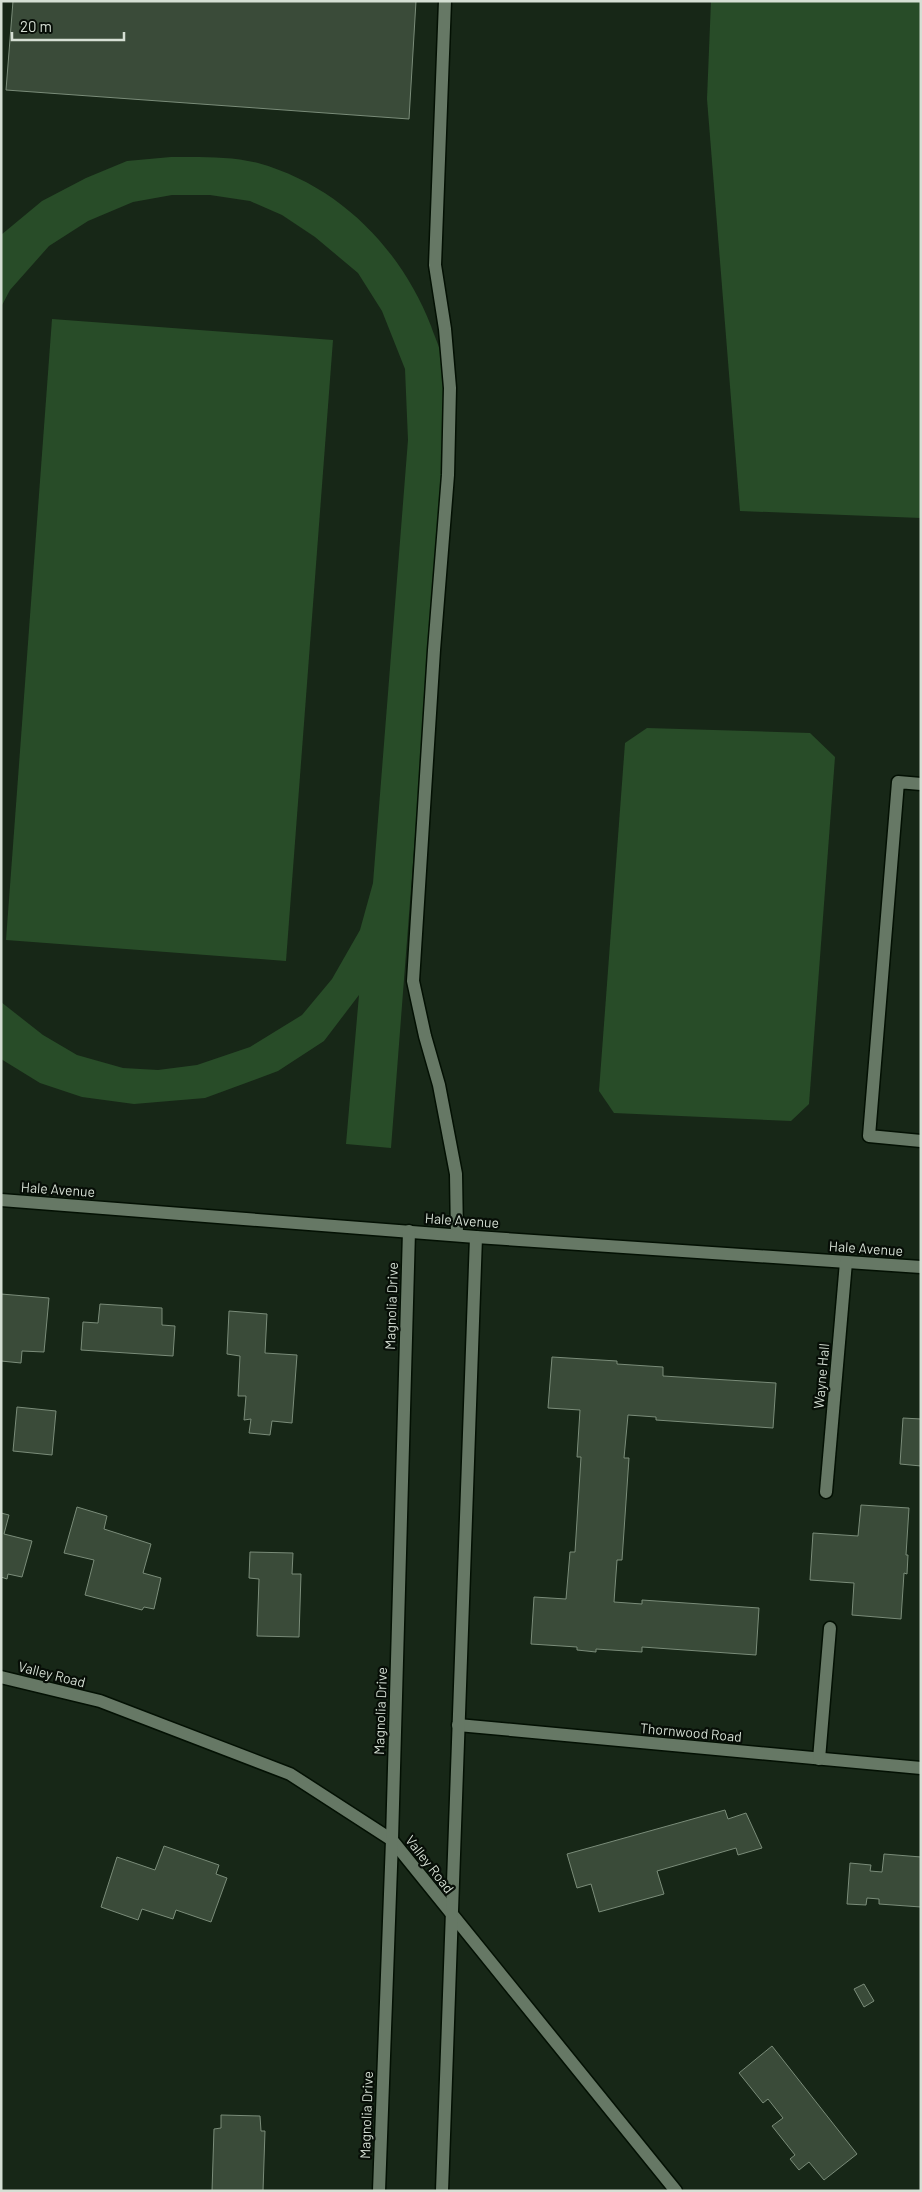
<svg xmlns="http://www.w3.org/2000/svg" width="922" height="2192" font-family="Barlow,sans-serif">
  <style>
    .green { fill: #284c28 }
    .building { fill: #3a4b39; stroke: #7a8c79 }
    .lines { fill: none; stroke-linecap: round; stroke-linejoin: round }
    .minor-casing { stroke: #031003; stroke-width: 15 }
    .minor { stroke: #667865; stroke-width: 12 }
    .labels { text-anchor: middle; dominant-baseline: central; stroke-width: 4.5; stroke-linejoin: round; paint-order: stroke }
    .street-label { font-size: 14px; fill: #d5dfd4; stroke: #070e07 }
  </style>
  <rect width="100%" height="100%" fill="#172717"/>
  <g class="green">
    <path d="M 711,1 L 921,1 L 921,518 L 740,511 L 707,99 Z"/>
    <path d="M 171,157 C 200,157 230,156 258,163 C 340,186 401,249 431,326 C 434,335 439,345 441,355 C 445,368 446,382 449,396 L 391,1148 L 346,1144 L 359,995 L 324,1041 L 278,1071 L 205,1098 L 134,1104 L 82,1097 L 40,1083 L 1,1059 L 1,1002 L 43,1035 L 77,1055 L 123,1068 L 158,1070 L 197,1065 L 250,1047 L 302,1015 L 332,979 L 360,930 L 373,883 L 408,440 L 405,369 L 382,311 L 358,273 L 315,237 L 282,215 L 250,201 L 210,195 L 172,195 L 133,202 L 88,221 L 49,246 L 10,290 L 1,307 L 1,235 L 42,201 L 86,178 L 127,161 Z"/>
    <path d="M 52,319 L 333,340 L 286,961 L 6,940 Z"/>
    <path d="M 647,728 L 810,733 L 835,757 L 809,1104 L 791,1121 L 614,1113 L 599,1091 L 625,743 Z"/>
  </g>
  <g class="building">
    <path d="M 13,1 L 416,1 L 409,119 L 6,90 Z"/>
    <path d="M 1,1294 L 49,1298 L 44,1352 L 22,1351 L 21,1363 L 1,1361 Z"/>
    <path d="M 100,1304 L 162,1308 L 162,1325 L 175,1326 L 173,1356 L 81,1350 L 83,1322 L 98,1323 Z"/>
    <path d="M 229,1311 L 267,1314 L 265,1353 L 297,1355 L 292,1423 L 272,1421 L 270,1435 L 249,1433 L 251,1419 L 244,1420 L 246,1396 L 238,1396 L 240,1356 L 227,1354 Z"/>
    <path d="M 552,1357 L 617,1361 L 617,1364 L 663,1367 L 663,1376 L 776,1383 L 773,1428 L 656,1420 L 656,1417 L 628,1415 L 624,1458 L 629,1458 L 622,1560 L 617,1560 L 614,1602 L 642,1604 L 642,1600 L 759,1608 L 756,1655 L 642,1647 L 642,1652 L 596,1649 L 596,1652 L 577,1650 L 577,1647 L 531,1644 L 534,1597 L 566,1599 L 570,1552 L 575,1552 L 581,1457 L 577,1457 L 580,1410 L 548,1408 Z"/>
    <path d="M 17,1407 L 56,1411 L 52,1455 L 13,1451 Z"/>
    <path d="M 903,1418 L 921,1419 L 921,1466 L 900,1464 Z"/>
    <path d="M 861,1505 L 909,1508 L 906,1555 L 908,1555 L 907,1574 L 904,1573 L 901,1619 L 852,1615 L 854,1583 L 810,1580 L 813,1533 L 858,1536 Z"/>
    <path d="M 77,1507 L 107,1516 L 104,1529 L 151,1544 L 143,1573 L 161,1578 L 154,1609 L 144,1607 L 142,1610 L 85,1595 L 94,1560 L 64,1553 Z"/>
    <path d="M 1,1513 L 9,1515 L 4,1534 L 32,1541 L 22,1577 L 8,1574 L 7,1579 L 1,1577 Z"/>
    <path d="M 250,1552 L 293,1553 L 292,1574 L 301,1574 L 299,1637 L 257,1636 L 259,1579 L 249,1578 Z"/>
    <path d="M 725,1810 L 728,1819 L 746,1813 L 762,1848 L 738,1855 L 736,1848 L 657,1871 L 664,1894 L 599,1912 L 591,1884 L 577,1888 L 567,1854 Z"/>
    <path d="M 164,1846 L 219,1865 L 216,1874 L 227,1878 L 211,1922 L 176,1910 L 173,1919 L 142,1909 L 138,1920 L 101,1907 L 117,1857 L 155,1870 Z"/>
    <path d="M 884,1854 L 921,1857 L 921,1907 L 879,1904 L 879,1899 L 867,1898 L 866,1905 L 847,1904 L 850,1863 L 871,1865 L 870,1871 L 882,1872 Z"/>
    <path d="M 864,1984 L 874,2001 L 864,2007 L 854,1989 Z"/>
    <path d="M 772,2046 L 857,2154 L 824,2180 L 809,2162 L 799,2170 L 790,2159 L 795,2155 L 772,2126 L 783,2118 L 768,2099 L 763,2103 L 739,2073 Z"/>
    <path d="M 221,2115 L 260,2116 L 261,2131 L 265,2131 L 263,2191 L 212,2191 L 214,2129 L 221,2128 Z"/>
  </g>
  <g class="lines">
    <g class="minor-casing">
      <g id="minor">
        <path d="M 445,1 L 435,265 L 445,329 L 450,388 L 448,475 L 434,650 L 413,981 L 425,1036 L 439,1085 L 456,1174 L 457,1235"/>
        <path d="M 921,784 L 898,782 L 869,1136 L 921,1141"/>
        <path d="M 1,1200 L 476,1237 L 921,1267"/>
        <path d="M 826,1492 L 846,1262"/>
        <path d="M 1,1677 L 100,1701 L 290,1774 L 392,1840 L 676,2191"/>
        <path d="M 458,1725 L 921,1768"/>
        <path d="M 819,1759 L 830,1628"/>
        <path d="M 379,2191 L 392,1840 L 409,1231"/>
        <path d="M 442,2191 L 476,1237"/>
      </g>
    </g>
    <use href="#minor" class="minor"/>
  </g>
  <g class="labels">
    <g class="street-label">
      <text transform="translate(58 1189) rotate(4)">Hale Avenue</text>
      <text transform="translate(462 1220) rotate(4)">Hale Avenue</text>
      <text transform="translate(866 1248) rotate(4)">Hale Avenue</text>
      <text transform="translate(391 1306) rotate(-88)">Magnolia Drive</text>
      <text transform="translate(821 1376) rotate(-85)">Wayne Hall</text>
      <text transform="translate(52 1674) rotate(14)">Valley Road</text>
      <text transform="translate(380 1711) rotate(-88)">Magnolia Drive</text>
      <text transform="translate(691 1732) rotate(5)">Thornwood Road</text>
      <text transform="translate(430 1864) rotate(52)">Valley Road</text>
      <text transform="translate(366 2115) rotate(-88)">Magnolia Drive</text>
    </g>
  </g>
  <rect width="922" height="2192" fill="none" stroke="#d5dfd4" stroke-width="5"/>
  <path d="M12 32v8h112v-8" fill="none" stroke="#d5dfd4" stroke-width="2.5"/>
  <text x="20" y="32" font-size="15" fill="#d5dfd4" stroke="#070e07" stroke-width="4" paint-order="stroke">20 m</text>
</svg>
